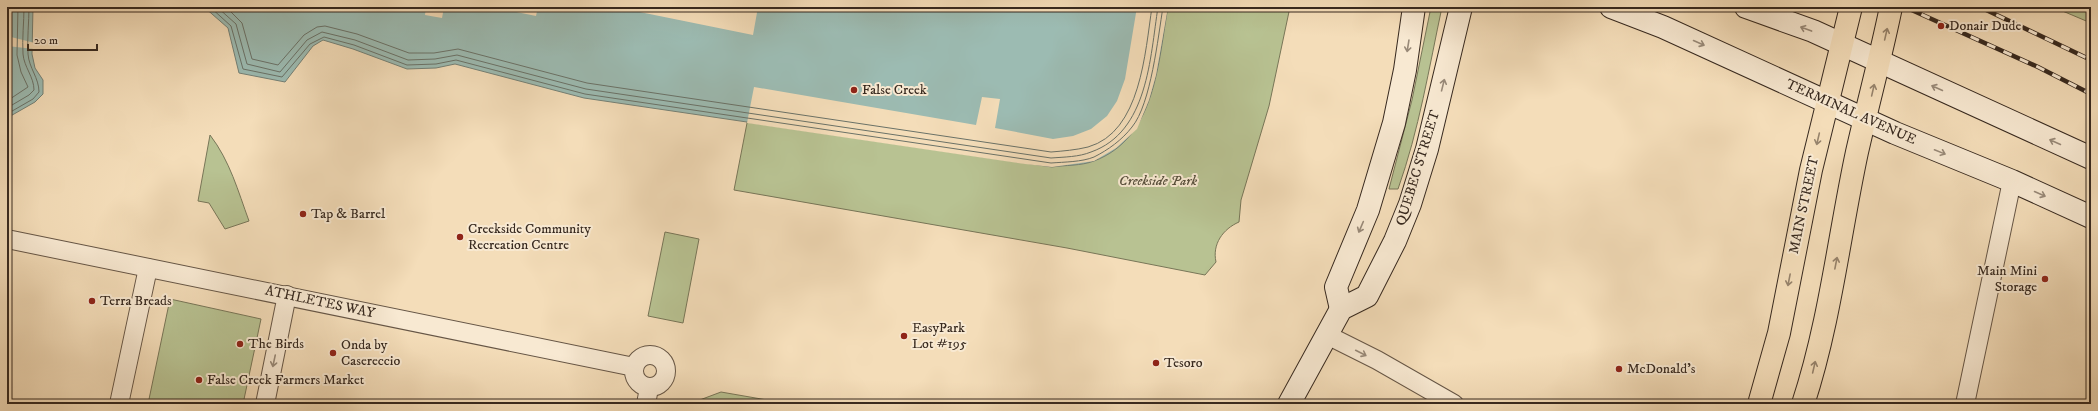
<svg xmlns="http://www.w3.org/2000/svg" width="2098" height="411" font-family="'IM FELL DW Pica',serif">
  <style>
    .green { fill: #b8c292; stroke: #787658 }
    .water { fill: #9cbbb2; stroke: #748177 }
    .pier { fill: #f4ddb9 }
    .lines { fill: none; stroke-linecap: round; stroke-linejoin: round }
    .shore { stroke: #6a7268; stroke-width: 1 }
    .street-casing { stroke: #665646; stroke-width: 20 }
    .secondary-casing { stroke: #37291f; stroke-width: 24 }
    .primary-casing { stroke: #37291f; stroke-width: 24 }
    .street { stroke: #f8e9d2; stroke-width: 18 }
    .secondary { stroke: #f8e9d2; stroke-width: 22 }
    .primary { stroke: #f4ddb9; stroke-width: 22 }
    .rail-casing { stroke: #37291f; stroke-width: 4.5 }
    .rail { stroke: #f8e9d2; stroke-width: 3; stroke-dasharray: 9; stroke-linecap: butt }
    .oneway { stroke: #988978 }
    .oneway2 { stroke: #96836c }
    .poi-dot { fill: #8f2418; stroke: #f8e9d2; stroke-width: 1.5 }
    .labels { text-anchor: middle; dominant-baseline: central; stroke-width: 4; stroke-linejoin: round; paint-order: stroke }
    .poi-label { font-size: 14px; fill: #37291f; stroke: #f8e9d2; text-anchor: start }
    .street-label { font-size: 14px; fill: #37291f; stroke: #f8e9d2 }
    .park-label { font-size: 14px; font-style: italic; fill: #574f3c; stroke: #f8e9d2 }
  </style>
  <rect width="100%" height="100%" fill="#f4ddb9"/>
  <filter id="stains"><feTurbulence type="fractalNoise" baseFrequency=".005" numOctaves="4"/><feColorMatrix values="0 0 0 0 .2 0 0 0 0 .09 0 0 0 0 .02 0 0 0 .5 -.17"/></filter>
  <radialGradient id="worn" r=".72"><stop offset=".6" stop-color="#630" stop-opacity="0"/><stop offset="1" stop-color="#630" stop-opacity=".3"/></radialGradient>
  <g class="green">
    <path d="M 1137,7 L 1290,7 L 1269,106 L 1241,200 L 1239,222 C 1223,229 1212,244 1216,262 L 1205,275 L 1067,248 L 734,190 L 754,87 Z"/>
    <path d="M 1431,7 L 1442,7 C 1429,68 1419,130 1398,189 L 1389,189 L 1412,100 Z"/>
    <path d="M 2053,7 L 2091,7 L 2091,23 Z"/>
    <path d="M 210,135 C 230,161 238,191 249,221 L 225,229 L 209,203 L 198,201 Z"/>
    <path d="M 665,232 L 699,239 L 683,323 L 648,316 Z"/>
    <path d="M 170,299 L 261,319 L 243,404 L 148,404 Z"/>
    <path d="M 721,392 L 790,404 L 689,404 Z"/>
  </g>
  <g class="water">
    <path d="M 7,7 L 33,7 L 32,54 L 35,68 L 43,80 L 43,94 L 35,102 L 7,118 Z"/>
    <path d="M 204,7 L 1168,7 C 1158,62 1156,138 1094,161 C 1081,166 1065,165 1052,167 L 584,98 L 455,64 L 436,68 L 407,69 L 353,49 L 323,40 L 313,46 L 285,82 L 239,73 L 228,28 Z"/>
  </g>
  <g class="pier">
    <path d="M 426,7 L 444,7 L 442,18 L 425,15 Z"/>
    <path d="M 493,7 L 538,7 L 536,16 Z"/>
    <path d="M 615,7 L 721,7 L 740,11 L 741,7 L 758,7 L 753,35 Z"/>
    <path d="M 1137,7 L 1168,7 L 1156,75 L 1149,100 L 1137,129 L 1116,148 L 1094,161 L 1052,167 L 1025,164 L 747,123 L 754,87 L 976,125 L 982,97 L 1000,99 L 995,128 L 1053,139 L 1073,136 L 1091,129 L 1107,116 L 1117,101 L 1125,79 Z"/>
    <path d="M 7,36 L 35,43 L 34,49 L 7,46 Z"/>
  </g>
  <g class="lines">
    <g class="shore">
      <path d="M 210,7 L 231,26 L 243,69 L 282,77 L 310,44 L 324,37 L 354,45 L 407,65 L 436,64 L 456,60 L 585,94 L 1051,163 C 1064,162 1082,162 1094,157 C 1108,150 1122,140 1132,127 C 1151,104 1158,37 1163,7"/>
      <path d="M 217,7 L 236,24 L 247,64 L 280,72 L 307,40 L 322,32 L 355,40 L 408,60 L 435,59 L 457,55 L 586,89 L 1051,158 C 1064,157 1079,157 1091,152 C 1148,132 1150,58 1158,7"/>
      <path d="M 226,7 L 242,23 L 252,59 L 278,65 L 304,35 L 317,27 L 325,26 L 357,34 L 409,53 L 434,53 L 458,49 L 587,83 L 1051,152 C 1063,151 1076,150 1088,147 C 1141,132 1145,52 1152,7"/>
      <path d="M 7,101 L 28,87 L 21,72 L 17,55 L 18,7"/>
      <path d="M 7,108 L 29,95 L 34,90 C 34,77 24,67 23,54 C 22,39 24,22 24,7"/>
      <path d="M 7,114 L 33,99 L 39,92 C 39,78 29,68 28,54 C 27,39 29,22 29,7"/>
    </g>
    <g class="street-casing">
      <g id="street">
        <path d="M 7,239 L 634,367"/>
        <path d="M 1327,335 L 1377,360 L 1454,404"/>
        <circle cx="650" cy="371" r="16"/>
        <path d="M 119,404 L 148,268"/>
        <path d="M 265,404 L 287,295"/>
        <path d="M 646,404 L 649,388"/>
        <path d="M 1965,404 L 2012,181"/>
      </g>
    </g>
    <g class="secondary-casing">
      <g id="secondary">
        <path d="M 1611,7 L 1663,27 L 1895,133 L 2012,181 L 2091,217"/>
        <path d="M 1746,7 L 1813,31 L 2091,158"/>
        <path d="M 1341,309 L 1336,287 L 1368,210 L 1394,123 L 1405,70 L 1414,7"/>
        <path d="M 1289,404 L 1341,309 L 1367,296 L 1395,241 L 1410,204 L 1427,149 L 1461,7"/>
      </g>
    </g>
    <g class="primary-casing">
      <g id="primary">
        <path d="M 1759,404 L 1779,333 L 1811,170 L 1851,7"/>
        <path d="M 1803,404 C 1830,322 1839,236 1857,152 C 1868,103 1881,56 1891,7"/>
      </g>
    </g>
    <use href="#street" class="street"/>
    <use href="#secondary" class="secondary"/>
    <use href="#primary" class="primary"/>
    <g class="rail-casing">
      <g id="rail">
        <path d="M 1905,7 L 2038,67 L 2091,94"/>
        <path d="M 1980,7 L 2091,60"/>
      </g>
    </g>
    <use href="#rail" class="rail"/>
  </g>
  <defs><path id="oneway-shaft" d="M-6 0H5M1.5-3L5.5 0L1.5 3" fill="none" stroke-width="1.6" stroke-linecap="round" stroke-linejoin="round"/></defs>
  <g class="oneway">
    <use href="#oneway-shaft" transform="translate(1806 29) rotate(-160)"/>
    <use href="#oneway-shaft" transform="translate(1699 43) rotate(24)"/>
    <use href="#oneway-shaft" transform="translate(1408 46) rotate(99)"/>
    <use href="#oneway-shaft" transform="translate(1443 85) rotate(-76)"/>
    <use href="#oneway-shaft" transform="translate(1937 88) rotate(-156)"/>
    <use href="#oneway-shaft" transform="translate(2055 142) rotate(-156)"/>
    <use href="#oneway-shaft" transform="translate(1940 152) rotate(22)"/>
    <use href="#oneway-shaft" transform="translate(2040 194) rotate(24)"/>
    <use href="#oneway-shaft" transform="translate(1361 227) rotate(113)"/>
    <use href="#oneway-shaft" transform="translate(1361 353) rotate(27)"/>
    <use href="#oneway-shaft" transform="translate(274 361) rotate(102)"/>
  </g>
  <g class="oneway2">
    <use href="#oneway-shaft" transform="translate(1886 34) rotate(-77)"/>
    <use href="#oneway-shaft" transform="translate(1873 90) rotate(-77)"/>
    <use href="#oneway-shaft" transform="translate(1818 139) rotate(103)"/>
    <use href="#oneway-shaft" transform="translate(1836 263) rotate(-79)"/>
    <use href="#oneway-shaft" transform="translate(1789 280) rotate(101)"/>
    <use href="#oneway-shaft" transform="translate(1814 367) rotate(-77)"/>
  </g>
  <g class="poi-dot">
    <circle cx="1941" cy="26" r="4"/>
    <circle cx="854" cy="90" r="4"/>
    <circle cx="303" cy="214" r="4"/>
    <circle cx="460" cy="237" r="4"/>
    <circle cx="2045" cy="279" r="4"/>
    <circle cx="92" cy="301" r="4"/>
    <circle cx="904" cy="336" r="4"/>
    <circle cx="240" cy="344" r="4"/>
    <circle cx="333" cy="353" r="4"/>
    <circle cx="1156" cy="363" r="4"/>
    <circle cx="1619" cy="369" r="4"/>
    <circle cx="199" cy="380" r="4"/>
  </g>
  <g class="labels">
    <g class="poi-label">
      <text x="1949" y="26">Donair Dude</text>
      <text x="862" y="90">False Creek</text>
      <text x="311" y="214">Tap &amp; Barrel</text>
      <text x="468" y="229">Creekside Community<tspan x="468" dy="16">Recreation Centre</tspan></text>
      <text x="2037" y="271" text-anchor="end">Main Mini<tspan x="2037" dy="16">Storage</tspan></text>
      <text x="100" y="301">Terra Breads</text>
      <text x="912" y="328">EasyPark<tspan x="912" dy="16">Lot #195</tspan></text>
      <text x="248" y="344">The Birds</text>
      <text x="341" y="345">Onda by<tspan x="341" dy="16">Casereccio</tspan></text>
      <text x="1164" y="363">Tesoro</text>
      <text x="1627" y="369">McDonald's</text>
      <text x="207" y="380">False Creek Farmers Market</text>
    </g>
    <g class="street-label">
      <text transform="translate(1851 112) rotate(24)">TERMINAL AVENUE</text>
      <text transform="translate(1418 168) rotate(-73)">QUEBEC STREET</text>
      <text transform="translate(1804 205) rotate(-78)">MAIN STREET</text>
      <text transform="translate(320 302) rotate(12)">ATHLETES WAY</text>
    </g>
    <g class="park-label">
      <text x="1158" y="181">Creekside Park</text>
    </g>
  </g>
  <rect width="2098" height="411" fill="none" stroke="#f4ddb9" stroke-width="24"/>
  <rect x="8" y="8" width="2082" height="395" fill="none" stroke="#37291f" stroke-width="2"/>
  <rect x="12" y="12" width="2074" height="387" fill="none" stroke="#37291f"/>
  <path d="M28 44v6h69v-6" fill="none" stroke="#37291f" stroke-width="2"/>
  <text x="34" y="44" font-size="12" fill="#37291f" stroke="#f8e9d2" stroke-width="3" paint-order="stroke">20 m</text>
  <rect width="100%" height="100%" filter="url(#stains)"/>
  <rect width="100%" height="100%" fill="url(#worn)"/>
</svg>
